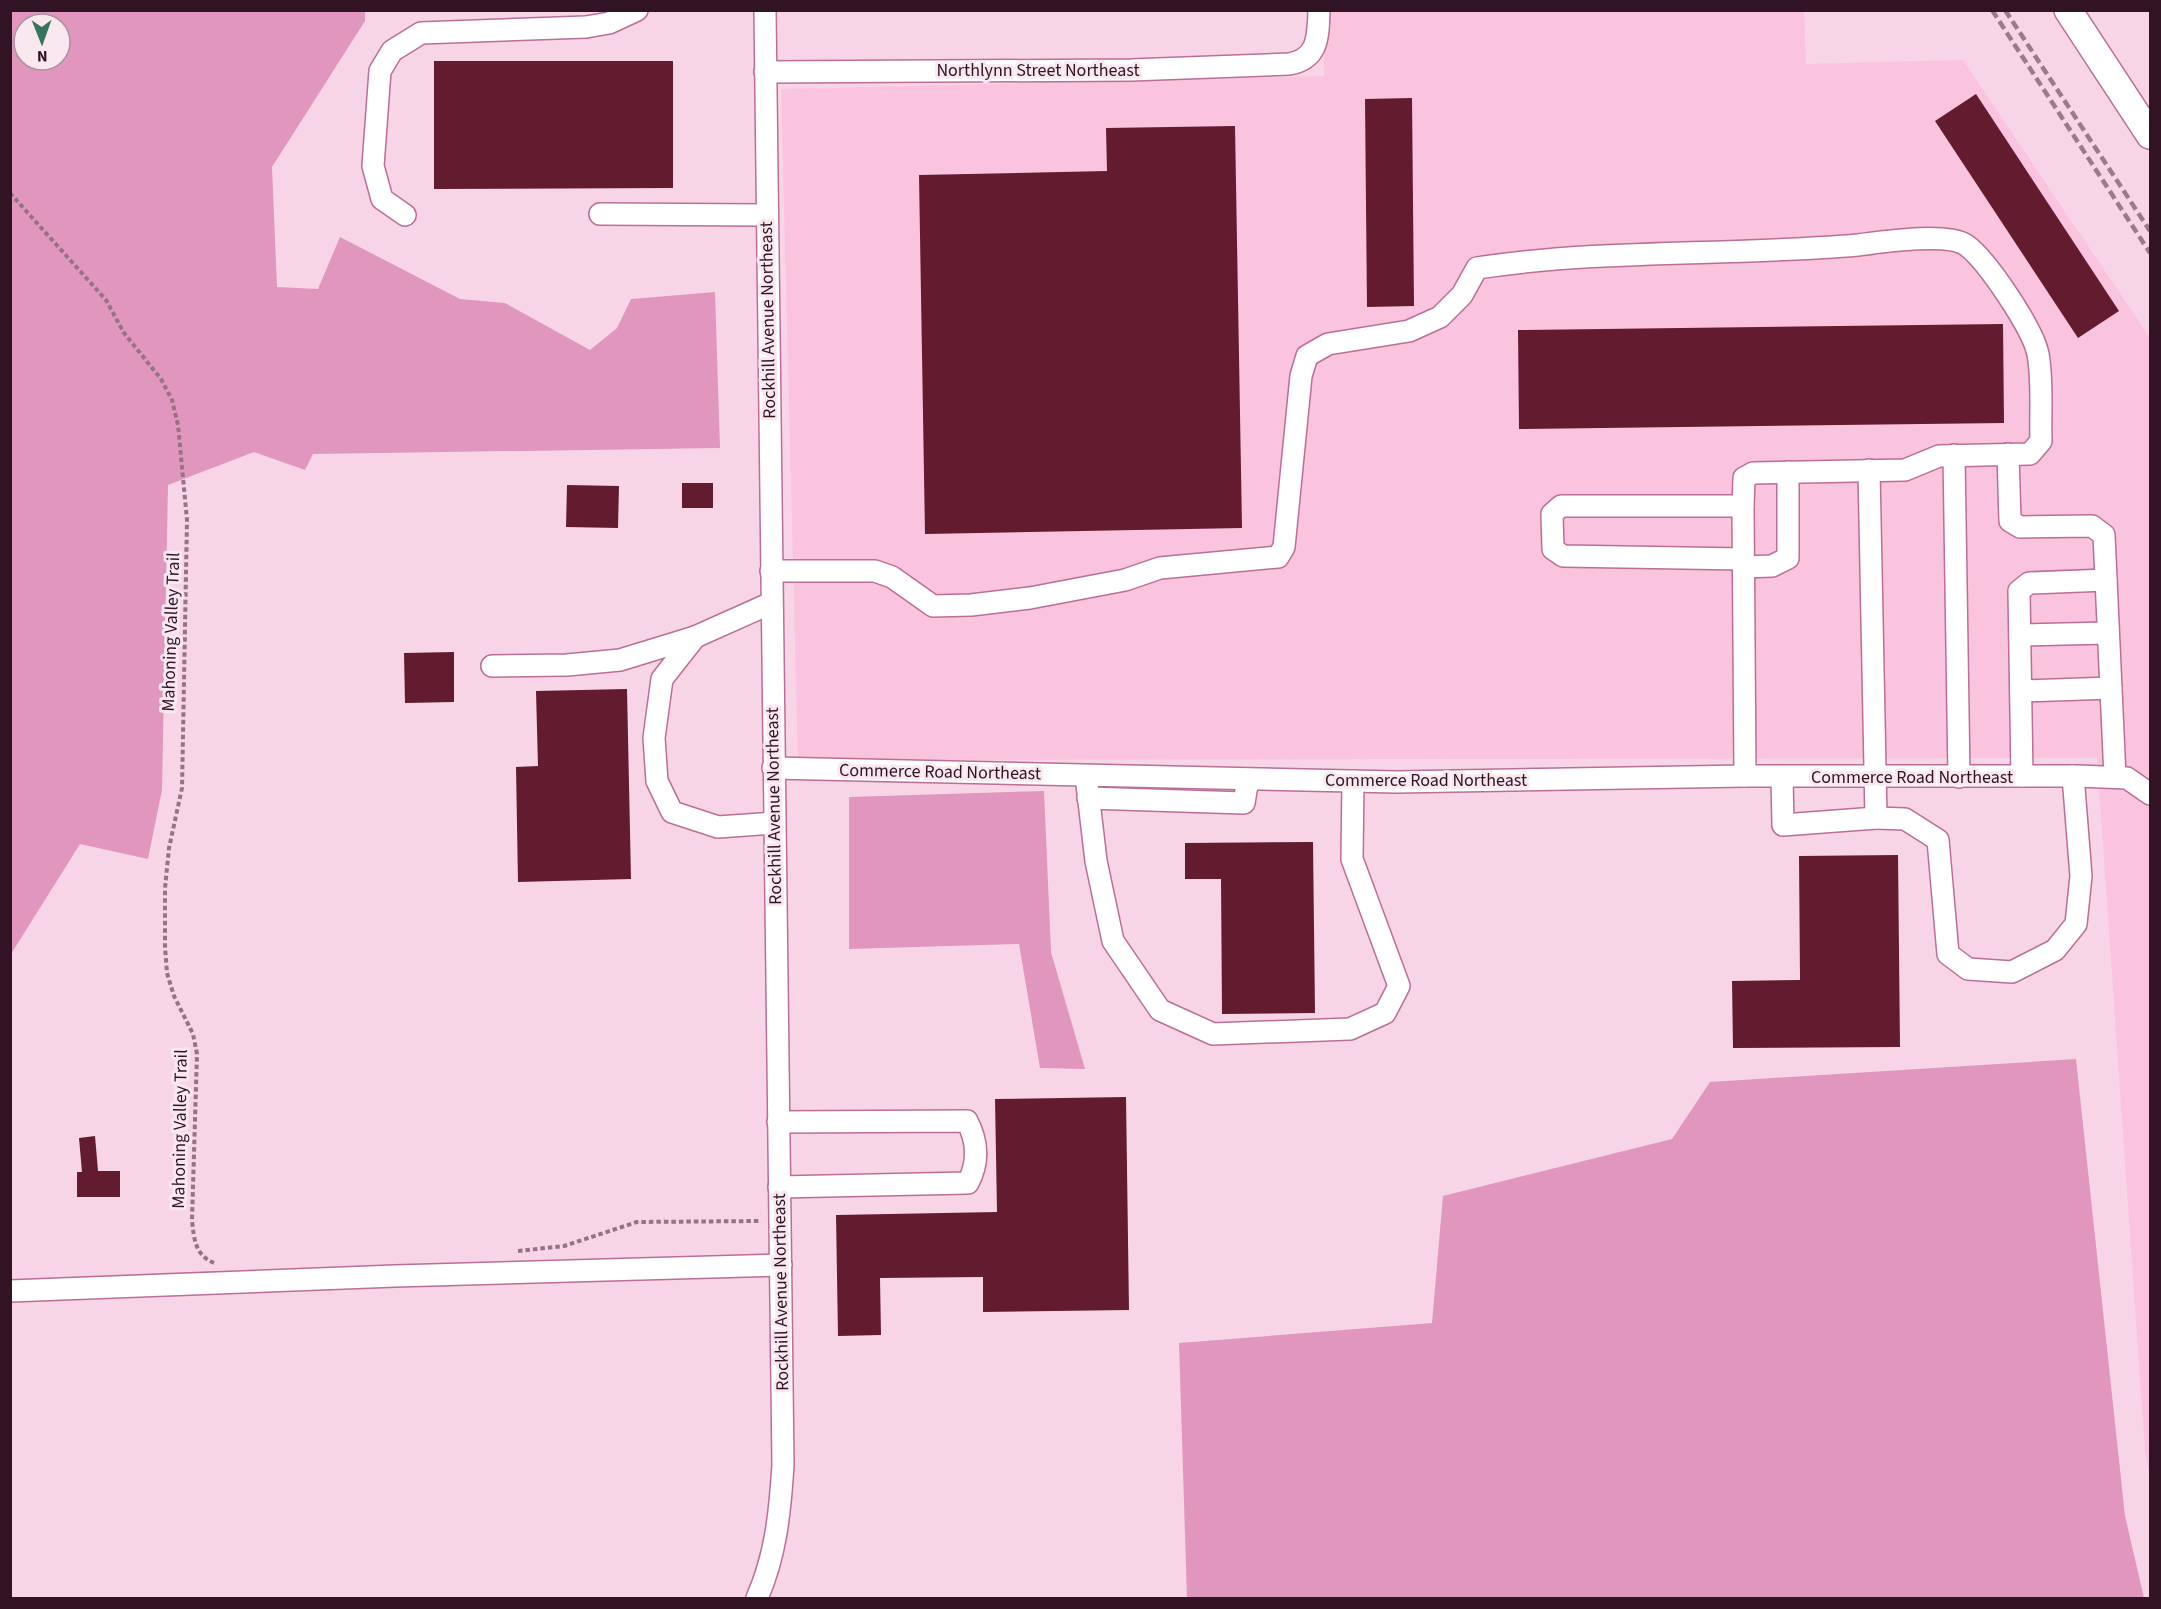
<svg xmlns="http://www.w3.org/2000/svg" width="2161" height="1609" font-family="'Source Sans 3',sans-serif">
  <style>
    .built { fill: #fac3de }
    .green { fill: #e197bd; fill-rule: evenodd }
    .building { fill: #621b2f }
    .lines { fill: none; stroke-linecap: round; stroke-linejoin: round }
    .minor-casing { stroke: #bb6e97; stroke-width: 24 }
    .major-casing { stroke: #bb6e97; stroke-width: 30 }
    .path { stroke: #937384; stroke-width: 4; stroke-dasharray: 4.5 3; stroke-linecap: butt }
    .minor { stroke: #fff; stroke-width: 21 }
    .major { stroke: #fff; stroke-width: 27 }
    .rail { stroke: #9b7a8b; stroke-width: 4.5; stroke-dasharray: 9 4.5; stroke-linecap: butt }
    .labels { text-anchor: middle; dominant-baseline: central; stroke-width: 6; stroke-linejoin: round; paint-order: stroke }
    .street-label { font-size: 18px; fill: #311324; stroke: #fae8f0 }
  </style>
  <rect width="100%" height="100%" fill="#f8d5e6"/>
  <path class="built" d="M 1324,10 L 1804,11 L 1806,64 L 1963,60 L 2150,338 L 2150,1478 L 2145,1451 L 2097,758 L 798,760 L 781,89 L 1324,76 Z"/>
  <g class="green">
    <path d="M 10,11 L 365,11 L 365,21 L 272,167 L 277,287 L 318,289 L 340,237 L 460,299 L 505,303 L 590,350 L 617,328 L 631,299 L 715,292 L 720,448 L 313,454 L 305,470 L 254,452 L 168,485 L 162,790 L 148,859 L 80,844 L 11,954 ZM 24,24 L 60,24 L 60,60 L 24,60 Z"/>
    <path d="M 1044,791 L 1051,952 L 1085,1069 L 1040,1068 L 1019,944 L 849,949 L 849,797 Z"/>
    <path d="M 2076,1059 L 2125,1516 L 2144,1598 L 1187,1598 L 1179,1343 L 1432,1323 L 1443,1196 L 1672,1139 L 1710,1082 Z"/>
  </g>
  <g class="building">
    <path d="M 434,61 L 673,61 L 673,188 L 434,189 Z"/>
    <path d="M 1976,94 L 2119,311 L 2078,338 L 1935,121 Z"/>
    <path d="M 1412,98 L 1414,306 L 1367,307 L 1365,99 Z"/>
    <path d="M 1235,126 L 1242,528 L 925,534 L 919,175 L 1107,171 L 1106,128 Z"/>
    <path d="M 2003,324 L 2004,423 L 1519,429 L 1518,330 Z"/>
    <rect x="682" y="483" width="31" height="25"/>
    <path d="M 567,485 L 619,486 L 618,528 L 566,527 Z"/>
    <path d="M 454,652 L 454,702 L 405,703 L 404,653 Z"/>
    <path d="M 627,689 L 631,879 L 518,882 L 516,767 L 538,766 L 536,691 Z"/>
    <path d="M 1313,842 L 1315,1013 L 1222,1014 L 1221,879 L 1185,879 L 1185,843 Z"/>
    <path d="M 1898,855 L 1900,1047 L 1733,1048 L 1732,981 L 1800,980 L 1799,856 Z"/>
    <path d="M 1126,1097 L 1129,1310 L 983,1312 L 983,1277 L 880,1278 L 881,1335 L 838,1336 L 836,1215 L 997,1212 L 995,1099 Z"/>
    <path d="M 95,1136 L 98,1171 L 120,1171 L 120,1197 L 77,1197 L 77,1172 L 82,1172 L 79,1138 Z"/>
  </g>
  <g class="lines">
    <g class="minor-casing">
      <g id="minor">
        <path d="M 765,72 L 1131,70 L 1289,64 C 1319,59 1318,36 1319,10"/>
        <path d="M 600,214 L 767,215"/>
        <path d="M 405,215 L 382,199 L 373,166 L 380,71 L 392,51 L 421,33 L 586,27 L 609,23 L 637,10"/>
        <path d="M 2008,454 L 2010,521 L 2020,527 L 2092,526 L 2104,535 L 2115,777"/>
        <path d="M 1954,455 L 1959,777"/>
        <path d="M 1743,559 L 1563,556 L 1553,549 L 1552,514 L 1561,506 L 1743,506 L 1745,776"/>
        <path d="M 1743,567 L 1772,566 L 1788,558 L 1788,472"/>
        <path d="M 771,571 L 875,571 L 892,577 L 933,606 L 971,605 L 1030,598 L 1125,580 L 1160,568 L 1278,557 L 1284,547 L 1301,376 L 1307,356 L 1328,344 L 1409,331 L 1440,317 L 1462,295 L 1477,268 C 1602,249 1731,256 1858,245 C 1882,242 1946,232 1966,245 C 1987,260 2033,329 2038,354 C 2043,381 2040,413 2041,441 L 2030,454 L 1939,456 L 1905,470 L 1753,473 L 1744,478 L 1743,506"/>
        <path d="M 771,603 L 695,637 L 662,679 L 654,738 L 657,781 L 672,812 L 718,827 L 774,823"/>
        <path d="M 2020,635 L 2108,633"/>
        <path d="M 492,666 L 567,665 L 620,660 L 695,637"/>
        <path d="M 2021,691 L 2111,688"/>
        <path d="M 773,768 L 1397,782 L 1745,776 L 2078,776 L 2127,778 L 2150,794"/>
        <path d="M 1086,776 L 1096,861 L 1113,941 L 1160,1010 L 1213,1034 L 1350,1029 L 1385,1013 L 1399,986 L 1352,859 L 1353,781"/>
        <path d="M 2022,776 L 2019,591 L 2029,583 L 2106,580"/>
        <path d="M 1782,777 L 1783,825 L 1876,818 L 1869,470"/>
        <path d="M 1088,798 L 1244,803 L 1248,779"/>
        <path d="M 1876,818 L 1905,819 L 1938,840 L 1948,954 L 1968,969 L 2012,972 L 2055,950 L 2076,924 L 2081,876 L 2073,776"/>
        <path d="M 778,1122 L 967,1121 C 978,1142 979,1162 968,1183 L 779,1187"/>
        <path d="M 10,1291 L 395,1276 L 781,1265"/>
        <path d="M 757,1598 C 776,1555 780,1512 783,1465 L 765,10"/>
      </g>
    </g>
    <g class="major-casing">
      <path id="major" d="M 2068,10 L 2150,135"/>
    </g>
    <g class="path">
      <path d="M 10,193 L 106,300 L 124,333 L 161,379 L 172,400 L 178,425 L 187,520 L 182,788 L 169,848 L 165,888 L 165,947 L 167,973 L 174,996 L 193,1034 L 197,1054 L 192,1220 C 194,1239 195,1255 214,1263"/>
      <path d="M 518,1251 L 564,1246 L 637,1222 L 761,1221"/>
    </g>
    <use href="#minor" class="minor"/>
    <use href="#major" class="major"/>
    <g class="rail">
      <path d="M 1992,10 L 2150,253"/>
      <path d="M 2005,10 L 2150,231"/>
    </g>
  </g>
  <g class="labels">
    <g class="street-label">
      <text x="1038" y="70">Northlynn Street Northeast</text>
      <text transform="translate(768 320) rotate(-91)">Rockhill Avenue Northeast</text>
      <text transform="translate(171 632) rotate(-88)">Mahoning Valley Trail</text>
      <text transform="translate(940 772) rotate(1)">Commerce Road Northeast</text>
      <text x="1912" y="777">Commerce Road Northeast</text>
      <text x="1426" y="780">Commerce Road Northeast</text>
      <text transform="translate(774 806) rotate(-91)">Rockhill Avenue Northeast</text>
      <text transform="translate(180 1129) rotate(-89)">Mahoning Valley Trail</text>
      <text transform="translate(781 1292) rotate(-91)">Rockhill Avenue Northeast</text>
    </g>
  </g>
  <rect width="2161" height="1609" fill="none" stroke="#311324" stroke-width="24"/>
  <g transform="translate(42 42) rotate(179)"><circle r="28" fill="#fae8f0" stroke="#aa939e" stroke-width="1.5"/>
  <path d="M0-4.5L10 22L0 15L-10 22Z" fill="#38735e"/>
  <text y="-9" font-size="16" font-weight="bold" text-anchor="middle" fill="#311324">N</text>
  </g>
</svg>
